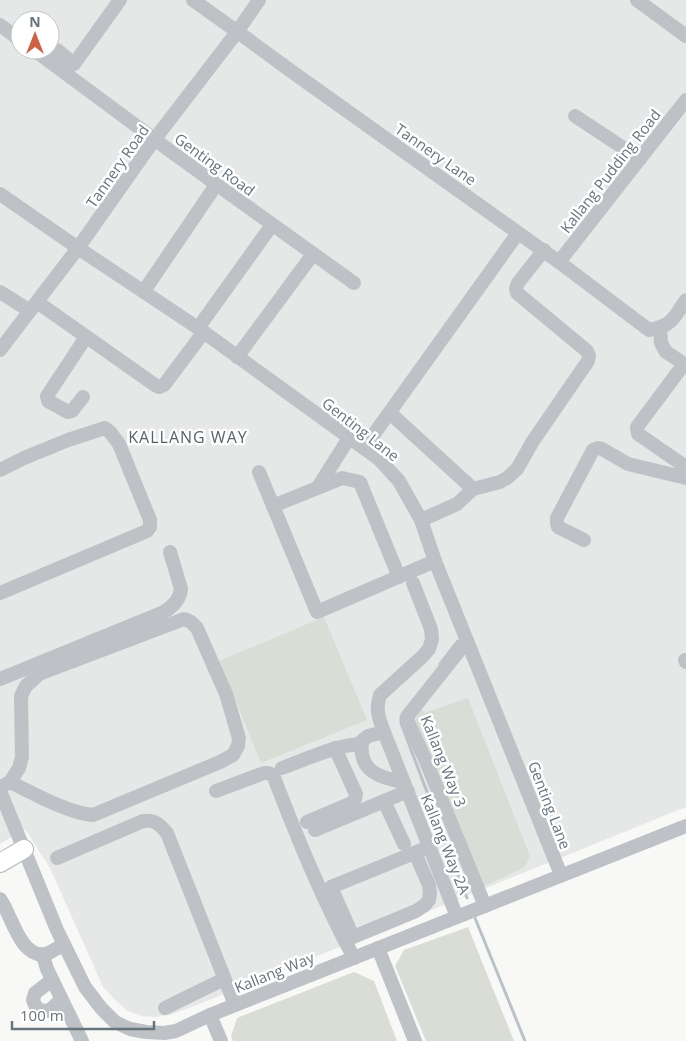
<svg xmlns="http://www.w3.org/2000/svg" width="686" height="1041" font-family="'Open Sans',sans-serif">
  <style>
    .built { fill: #e6e7e7; fill-rule: evenodd }
    .green { fill: #d9ddd6 }
    .lines { fill: none; stroke-linecap: round; stroke-linejoin: round }
    .stream { stroke: #b9c3c7; stroke-width: 3 }
    .major-casing { stroke: #b2b7ba; stroke-width: 20 }
    .minor { stroke: #bec2c6; stroke-width: 14 }
    .major { stroke: #fff; stroke-width: 18 }
    .labels { text-anchor: middle; dominant-baseline: central; stroke-width: 5; stroke-linejoin: round; paint-order: stroke }
    .street-label { font-size: 15px; fill: #66747e; stroke: #fff }
    .neighbourhood-label { font-size: 16px; letter-spacing: 1px; fill: #58626a; stroke: #fff }
  </style>
  <rect width="100%" height="100%" fill="#f8f8f7"/>
  <path class="built" d="M 0,0 L 686,0 L 686,807 L 194,1006 L 170,1015 L 156,1017 L 142,1016 L 128,1011 L 115,1000 L 103,987 L 50,868 L 25,829 L 0,844 ZM 20,20 L 50,20 L 50,50 L 20,50 Z"/>
  <g class="green">
    <path d="M 324,617 L 367,720 L 261,763 L 219,661 Z"/>
    <path d="M 468,698 L 530,856 L 525,867 L 482,887 L 414,723 L 421,707 L 424,713 Z"/>
    <path d="M 468,927 L 514,1041 L 426,1041 L 395,966 L 404,950 Z"/>
    <path d="M 354,972 L 374,981 L 397,1041 L 233,1041 L 231,1036 L 237,1018 Z"/>
  </g>
  <g class="lines">
    <g class="stream">
      <path d="M 440,664 L 458,641"/>
      <path d="M 403,713 L 401,717 L 401,723 L 467,898"/>
      <path d="M 475,918 L 525,1041"/>
    </g>
    <g class="major-casing">
      <path id="major" d="M 0,863 L 24,849"/>
    </g>
    <g class="minor">
      <path d="M 193,0 L 242,35 L 291,71 L 559,262 L 649,330 C 672,326 674,318 686,300"/>
      <path d="M 637,0 L 686,36"/>
      <path d="M 0,25 L 20,40"/>
      <path d="M 34,50 L 177,156 L 354,283"/>
      <path d="M 48,60 L 54,51 L 57,50 L 74,64 L 120,0"/>
      <path d="M 575,116 L 640,159"/>
      <path d="M 0,194 L 78,248 L 198,328 L 379,459 L 399,481 L 421,520 L 435,561 L 561,875"/>
      <path d="M 559,262 L 686,100"/>
      <path d="M 144,291 L 216,185"/>
      <path d="M 0,292 L 30,311"/>
      <path d="M 37,302 L 155,385 L 159,387 L 164,385 L 203,333"/>
      <path d="M 198,328 L 272,225"/>
      <path d="M 660,328 L 661,343 L 666,352 L 686,365"/>
      <path d="M 0,350 L 78,248 L 154,140 L 237,32 L 259,0"/>
      <path d="M 237,357 L 313,254"/>
      <path d="M 83,397 L 72,411 L 68,412 L 48,401 L 47,396 L 86,337"/>
      <path d="M 390,413 L 473,489"/>
      <path d="M 364,448 L 518,233"/>
      <path d="M 683,465 L 638,434 L 637,427 L 684,364"/>
      <path d="M 0,470 L 24,458 L 68,440 L 105,428 L 110,432 L 119,444 L 150,520 L 150,527 L 147,531 L 0,593"/>
      <path d="M 259,472 L 317,612 L 435,561"/>
      <path d="M 318,487 L 349,438"/>
      <path d="M 273,506 L 342,478 L 360,482 L 399,577"/>
      <path d="M 421,520 L 457,504 L 473,489 L 500,482 L 507,478 L 517,469 L 533,441 L 588,361 L 589,356 L 587,351 L 517,293 L 516,288 L 518,283 L 544,250"/>
      <path d="M 584,540 L 558,527 L 557,523 L 557,518 L 593,450 L 598,448 L 602,449 L 628,464 L 686,478"/>
      <path d="M 413,583 L 431,629 L 432,639 L 429,649 L 422,657 L 380,695 C 375,709 379,719 384,732 L 457,917"/>
      <path d="M 467,641 L 409,714 L 407,720 L 425,759 L 485,906"/>
      <path d="M 685,660 L 686,662"/>
      <path d="M 0,679 L 164,612 C 172,607 180,600 181,589 L 170,552"/>
      <path d="M 384,732 L 368,736 L 362,741 C 358,771 379,778 404,782"/>
      <path d="M 282,768 C 308,759 334,745 362,744"/>
      <path d="M 0,787 L 10,782 L 19,768 L 22,757 L 21,696 L 26,686 L 39,674 L 184,619 L 191,622 L 197,628 L 226,694 L 239,738 L 238,746 L 233,755 L 220,762 L 93,815 C 68,813 33,793 10,782"/>
      <path d="M 0,791 L 57,930 L 85,987 L 101,1008 L 115,1022 L 130,1029 L 146,1032 L 164,1033 L 176,1031 L 210,1015 L 686,826"/>
      <path d="M 216,791 L 264,773 L 268,773 L 273,775 C 297,837 322,899 354,958"/>
      <path d="M 384,801 L 404,844"/>
      <path d="M 307,822 L 352,803 L 355,799 L 356,794 L 335,748"/>
      <path d="M 315,830 L 408,791"/>
      <path d="M 415,853 L 429,885 L 430,893 L 429,900 L 425,905 L 416,911 L 353,937 L 331,887 L 429,847"/>
      <path d="M 57,858 L 143,821 C 155,819 160,825 167,833 L 235,1005"/>
      <path d="M 0,899 C 12,915 20,959 46,954 C 52,952 59,947 64,944"/>
      <path d="M 378,948 L 415,1041"/>
      <path d="M 47,954 L 44,959 L 47,969 L 82,1041"/>
      <path d="M 52,980 L 35,993 L 33,1000 C 36,1009 39,1011 49,1011 L 61,1000"/>
      <path d="M 165,1008 L 224,979"/>
      <path d="M 210,1015 L 221,1041"/>
    </g>
    <use href="#major" class="major"/>
  </g>
  <g class="labels">
    <g class="street-label">
      <text transform="translate(436 154) rotate(35)">Tannery Lane</text>
      <text transform="translate(215 164) rotate(36)">Genting Road</text>
      <text transform="translate(117 166) rotate(-55)">Tannery Road</text>
      <text transform="translate(610 171) rotate(-52)">Kallang Pudding Road</text>
      <text transform="translate(361 429) rotate(38)">Genting Lane</text>
      <text transform="translate(444 761) rotate(68)">Kallang Way 3</text>
      <text transform="translate(550 805) rotate(69)">Genting Lane</text>
      <text transform="translate(446 844) rotate(68)">Kallang Way 2A</text>
      <text transform="translate(274 972) rotate(-22)">Kallang Way</text>
    </g>
    <g class="neighbourhood-label">
      <text x="188" y="437">KALLANG WAY</text>
    </g>
  </g>
  <g transform="translate(35 35)"><circle r="24" fill="#ffffff" stroke="#c2c7cb"/>
  <path d="M0-4L9 19L0 12L-9 19Z" fill="#ce6141"/>
  <text y="-8" font-size="14" font-weight="bold" text-anchor="middle" fill="#66747e">N</text>
  </g>
  <path d="M12 1021v8h142v-8" fill="none" stroke="#66747e" stroke-width="2.5"/>
  <text x="20" y="1021" font-size="15" fill="#66747e" stroke="#ffffff" stroke-width="4" paint-order="stroke">100 m</text>
</svg>
